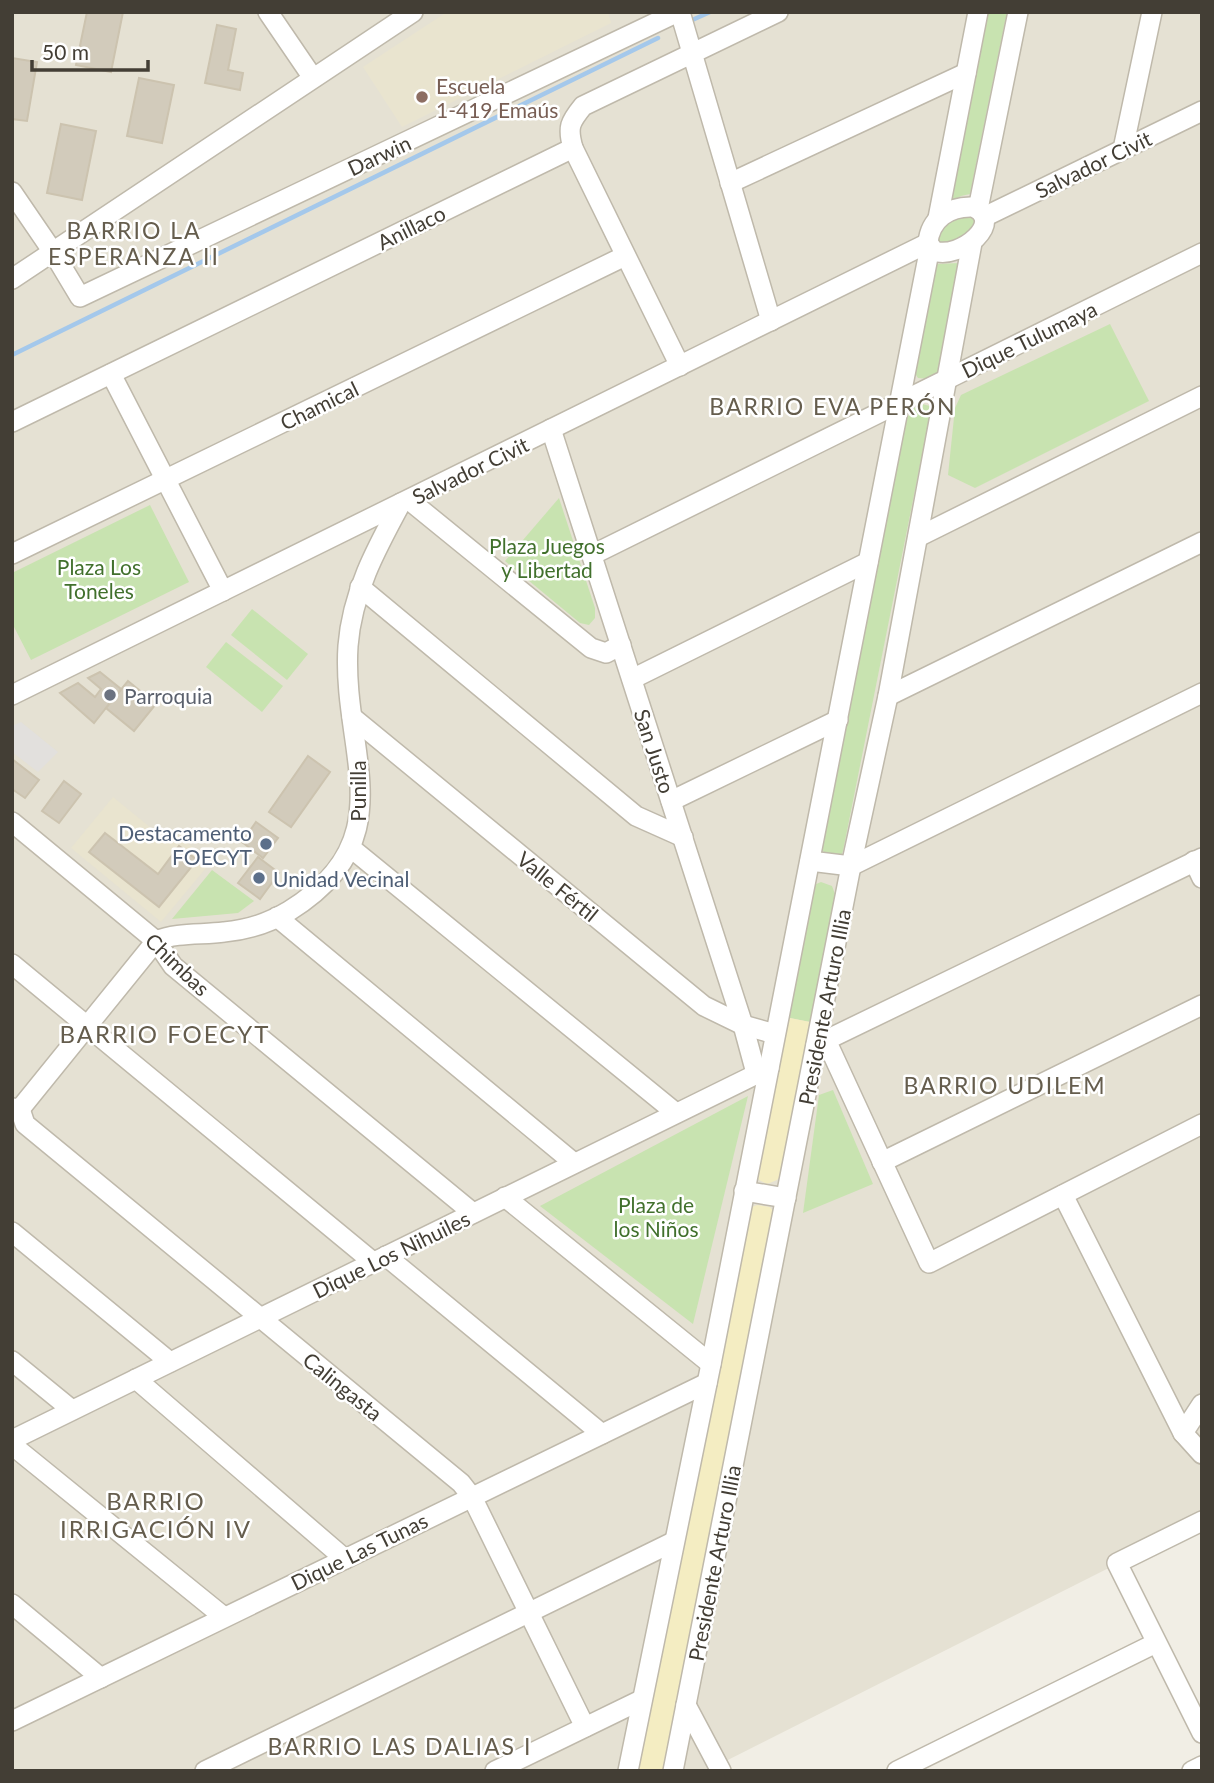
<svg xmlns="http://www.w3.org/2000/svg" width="1214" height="1783" font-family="Lato,sans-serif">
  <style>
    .residential { fill: #e5e1d3 }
    .education { fill: #e9e4cf }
    .green { fill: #c8e3b0 }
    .sand { fill: #f4edc2 }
    .parking { fill: #e2e0dd }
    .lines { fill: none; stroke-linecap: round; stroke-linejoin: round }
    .stream { stroke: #a4c8eb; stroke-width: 4.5 }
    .building { fill: #d2cbbb; stroke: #ccc3af; stroke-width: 2 }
    .minor-casing { stroke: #bfb9ab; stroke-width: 22 }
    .minor { stroke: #fff; stroke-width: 19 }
    .education-dot { fill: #8d6e63; stroke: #fff; stroke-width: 2.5 }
    .worship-dot { fill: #6b7280; stroke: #fff; stroke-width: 2.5 }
    .service-dot { fill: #5c6f8a; stroke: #fff; stroke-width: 2.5 }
    .labels { text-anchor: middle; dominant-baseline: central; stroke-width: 5; stroke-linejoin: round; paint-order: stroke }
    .education-label { font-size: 21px; fill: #785e54; stroke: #fff; text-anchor: start }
    .street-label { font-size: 21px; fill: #433e35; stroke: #fff }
    .park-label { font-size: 21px; fill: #41702c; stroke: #fff }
    .worship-label { font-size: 21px; fill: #5b616d; stroke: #fff; text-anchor: start }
    .service-label { font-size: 21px; fill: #4e5e75; stroke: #fff; text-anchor: end }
    .neighbourhood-label { font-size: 23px; letter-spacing: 2px; fill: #655d4d; stroke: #fff }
    .quarter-label { font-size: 24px; letter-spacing: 2px; fill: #655d4d; stroke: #fff }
  </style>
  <rect width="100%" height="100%" fill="#f1eee5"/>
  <path class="residential" d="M 12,12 L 1202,12 L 1202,1521 L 706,1771 L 12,1771 Z"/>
  <g class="education">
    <path d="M 447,12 L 608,12 L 611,23 L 402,127 L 363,67 Z"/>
    <path d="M 113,797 L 167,841 L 175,833 L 211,862 L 161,922 L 71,848 Z"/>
  </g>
  <g class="green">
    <path d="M 986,12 L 1007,12 L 970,194 L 961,196 L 948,204 Z"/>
    <path d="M 968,215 L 975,219 L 972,231 L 950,243 L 938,242 L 937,231 L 950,220 Z"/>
    <path d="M 960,263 L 938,372 L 929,379 L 918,378 L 914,372 L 936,264 Z"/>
    <path d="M 1110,324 L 1149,401 L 975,488 L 948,475 L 955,408 L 961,395 Z"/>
    <path d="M 922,404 L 930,406 L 931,410 L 843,851 L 841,856 L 826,856 L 822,849 L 906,419 L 914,408 Z"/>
    <path d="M 559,498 L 595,608 L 595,618 L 589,625 L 580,623 L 505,561 Z"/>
    <path d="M 150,505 L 189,582 L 31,660 L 12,623 L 12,573 Z"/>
    <path d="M 252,609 L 308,654 L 287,680 L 231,635 Z"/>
    <path d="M 226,642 L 283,686 L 262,712 L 206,667 Z"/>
    <path d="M 212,870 L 254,901 L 238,913 L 172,919 Z"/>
    <path d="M 821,882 L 832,886 L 835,894 L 810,1022 L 785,1017 L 814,885 Z"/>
    <path d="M 833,1090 L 873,1184 L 803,1213 L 819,1095 Z"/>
    <path d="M 748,1096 L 693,1324 L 540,1206 Z"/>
  </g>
  <g class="sand">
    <path d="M 785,1017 L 810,1022 L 782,1174 L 777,1180 L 767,1184 L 759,1180 L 756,1176 Z"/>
    <path d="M 757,1205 L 770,1207 L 775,1214 L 666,1771 L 638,1771 L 747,1216 L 752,1207 Z"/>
  </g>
  <path class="parking" d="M 21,722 L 58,752 L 38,772 L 12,752 L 12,726 Z"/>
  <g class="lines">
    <g class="stream">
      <path d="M 690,21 L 710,12"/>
      <path d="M 12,355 L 658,38"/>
    </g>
  </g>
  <g class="building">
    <path d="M 87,12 L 123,12 L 111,72 L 76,65 Z"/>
    <path d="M 217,25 L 236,29 L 228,70 L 243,73 L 240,90 L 205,83 Z"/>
    <path d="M 12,58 L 37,62 L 27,121 L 12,119 Z"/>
    <path d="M 139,78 L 174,85 L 162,143 L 127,136 Z"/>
    <path d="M 61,124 L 96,131 L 82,200 L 47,193 Z"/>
    <path d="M 100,672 L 121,689 L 94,723 L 60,693 L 78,683 L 95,697 L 101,689 L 88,678 Z"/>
    <path d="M 128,681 L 156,704 L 134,731 L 106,708 Z"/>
    <path d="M 308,756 L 330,772 L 291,827 L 269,812 Z"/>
    <path d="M 12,759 L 39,780 L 25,798 L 12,789 Z"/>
    <path d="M 64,781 L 81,794 L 59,823 L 42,811 Z"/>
    <path d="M 256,822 L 278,838 L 263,858 L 242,842 Z"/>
    <path d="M 105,833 L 158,874 L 179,846 L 197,860 L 159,907 L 89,852 Z"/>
    <path d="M 258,857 L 279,873 L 260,899 L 238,883 Z"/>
  </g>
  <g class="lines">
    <g class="minor-casing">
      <g id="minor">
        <path d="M 268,12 L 313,78"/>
        <path d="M 680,12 L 771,321"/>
        <path d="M 573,148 L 680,366"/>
        <path d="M 1123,149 L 1152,12"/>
        <path d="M 730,183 L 966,73"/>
        <path d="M 12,192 L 53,252 L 80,297 L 678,12"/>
        <path d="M 973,207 C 1006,221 961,260 934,251 L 928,243 C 930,219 949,206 973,207 Z"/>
        <path d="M 978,209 L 1018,12"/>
        <path d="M 984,217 L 1202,111"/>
        <path d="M 938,218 L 978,12"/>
        <path d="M 12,279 L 413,12"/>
        <path d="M 111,374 L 223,591"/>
        <path d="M 12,422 L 573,148 C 567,127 570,122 583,106 L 778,12"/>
        <path d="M 551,429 L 743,1025 L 756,1073"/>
        <path d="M 409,500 L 591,648 L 606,653 L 621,645"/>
        <path d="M 918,537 L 1202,396"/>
        <path d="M 12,554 L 625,256"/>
        <path d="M 592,555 L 1202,253"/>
        <path d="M 360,587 L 636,816 L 683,837"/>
        <path d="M 632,679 L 868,562"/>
        <path d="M 12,695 L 928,243"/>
        <path d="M 888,696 L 1202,542"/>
        <path d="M 352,717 L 704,1006 L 743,1025 L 775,1034"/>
        <path d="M 671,801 L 838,720"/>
        <path d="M 12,822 L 156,941 L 173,966 L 473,1213"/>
        <path d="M 351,848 L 676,1113"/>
        <path d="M 810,861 L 851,866 L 1202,693"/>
        <path d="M 1194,861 L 1202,878"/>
        <path d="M 277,917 L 574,1163"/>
        <path d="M 12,964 L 373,1262"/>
        <path d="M 826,1040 L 929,1263 L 1202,1124"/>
        <path d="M 816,1045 L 1202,858"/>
        <path d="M 12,1108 L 20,1109 L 156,941 C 177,932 202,935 224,932 C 247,930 269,923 289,911 C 407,838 341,752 348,646 C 352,593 376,549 401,503"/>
        <path d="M 20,1109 L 25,1124 L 461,1483 L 472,1497 L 585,1727"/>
        <path d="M 882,1162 L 1202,1005"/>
        <path d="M 744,1191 L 786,1198"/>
        <path d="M 1063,1195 L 1183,1433 L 1202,1454"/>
        <path d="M 505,1197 L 711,1364"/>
        <path d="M 12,1232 L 170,1362"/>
        <path d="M 386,1256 L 602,1434"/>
        <path d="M 12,1361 L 72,1410"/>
        <path d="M 136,1379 L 345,1559"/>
        <path d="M 1183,1433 L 1202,1404"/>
        <path d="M 12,1440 L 769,1068"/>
        <path d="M 12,1445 L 224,1617"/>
        <path d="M 1202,1521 L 1117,1563 L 1202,1733"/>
        <path d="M 12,1604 L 101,1678"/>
        <path d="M 686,1705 L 721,1771"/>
        <path d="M 12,1721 L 707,1383"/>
        <path d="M 205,1771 L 673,1542"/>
        <path d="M 495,1771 L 641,1700"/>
        <path d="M 628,1771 L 711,1364 L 930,247"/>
        <path d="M 673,1771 L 851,866 L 888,696 L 972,243"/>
        <path d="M 897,1771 L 1156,1643"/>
        <path d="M 1192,1771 L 1202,1766"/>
      </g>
    </g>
    <use href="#minor" class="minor"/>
  </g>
  <circle class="education-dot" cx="422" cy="97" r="7"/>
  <circle class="worship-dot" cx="110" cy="695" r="7"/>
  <g class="service-dot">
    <circle cx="266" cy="844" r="7"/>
    <circle cx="259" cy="878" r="7"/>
  </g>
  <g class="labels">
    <g class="education-label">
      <text x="436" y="85">Escuela<tspan x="436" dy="24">1-419 Emaús</tspan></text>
    </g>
    <g class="street-label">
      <text transform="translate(379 155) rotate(-25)">Darwin</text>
      <text transform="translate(1093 164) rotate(-26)">Salvador Civit</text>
      <text transform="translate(411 227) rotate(-26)">Anillaco</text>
      <text transform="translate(1029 339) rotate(-26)">Dique Tulumaya</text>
      <text transform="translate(319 405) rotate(-26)">Chamical</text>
      <text transform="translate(470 470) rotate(-26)">Salvador Civit</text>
      <text transform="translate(655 751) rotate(72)">San Justo</text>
      <text transform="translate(357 791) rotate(-90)">Punilla</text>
      <text transform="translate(558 886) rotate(39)">Valle Fértil</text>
      <text transform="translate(178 964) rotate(44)">Chimbas</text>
      <text transform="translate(824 1007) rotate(-79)">Presidente Arturo Illia</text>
      <text transform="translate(391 1254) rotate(-26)">Dique Los Nihuiles</text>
      <text transform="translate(343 1386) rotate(39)">Calingasta</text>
      <text transform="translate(359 1551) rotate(-26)">Dique Las Tunas</text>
      <text transform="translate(714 1563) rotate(-79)">Presidente Arturo Illia</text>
    </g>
    <g class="park-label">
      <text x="547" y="545">Plaza Juegos<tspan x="547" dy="24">y Libertad</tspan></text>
      <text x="99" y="566">Plaza Los<tspan x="99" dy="24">Toneles</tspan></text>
      <text x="656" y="1204">Plaza de<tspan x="656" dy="24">los Niños</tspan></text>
    </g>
    <g class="worship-label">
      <text x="124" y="695">Parroquia</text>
    </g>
    <g class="service-label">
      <text x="252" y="832">Destacamento<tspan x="252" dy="24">FOECYT</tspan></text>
      <text x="273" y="878" text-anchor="start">Unidad Vecinal</text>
    </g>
    <g class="neighbourhood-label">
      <text x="134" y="230">BARRIO LA<tspan x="134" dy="26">ESPERANZA II</tspan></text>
      <text x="833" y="406">BARRIO EVA PERÓN</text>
      <text x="1005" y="1085">BARRIO UDILEM</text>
      <text x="400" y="1746">BARRIO LAS DALIAS I</text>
    </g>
    <g class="quarter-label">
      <text x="165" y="1033">BARRIO FOECYT</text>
      <text x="156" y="1500">BARRIO<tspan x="156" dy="28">IRRIGACIÓN IV</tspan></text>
    </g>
  </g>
  <rect width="1214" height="1783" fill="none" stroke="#433e35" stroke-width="28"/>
  <path d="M32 60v10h116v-10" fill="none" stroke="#433e35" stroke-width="3.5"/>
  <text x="42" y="60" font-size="21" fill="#433e35" stroke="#ffffff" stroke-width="5" paint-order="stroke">50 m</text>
</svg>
